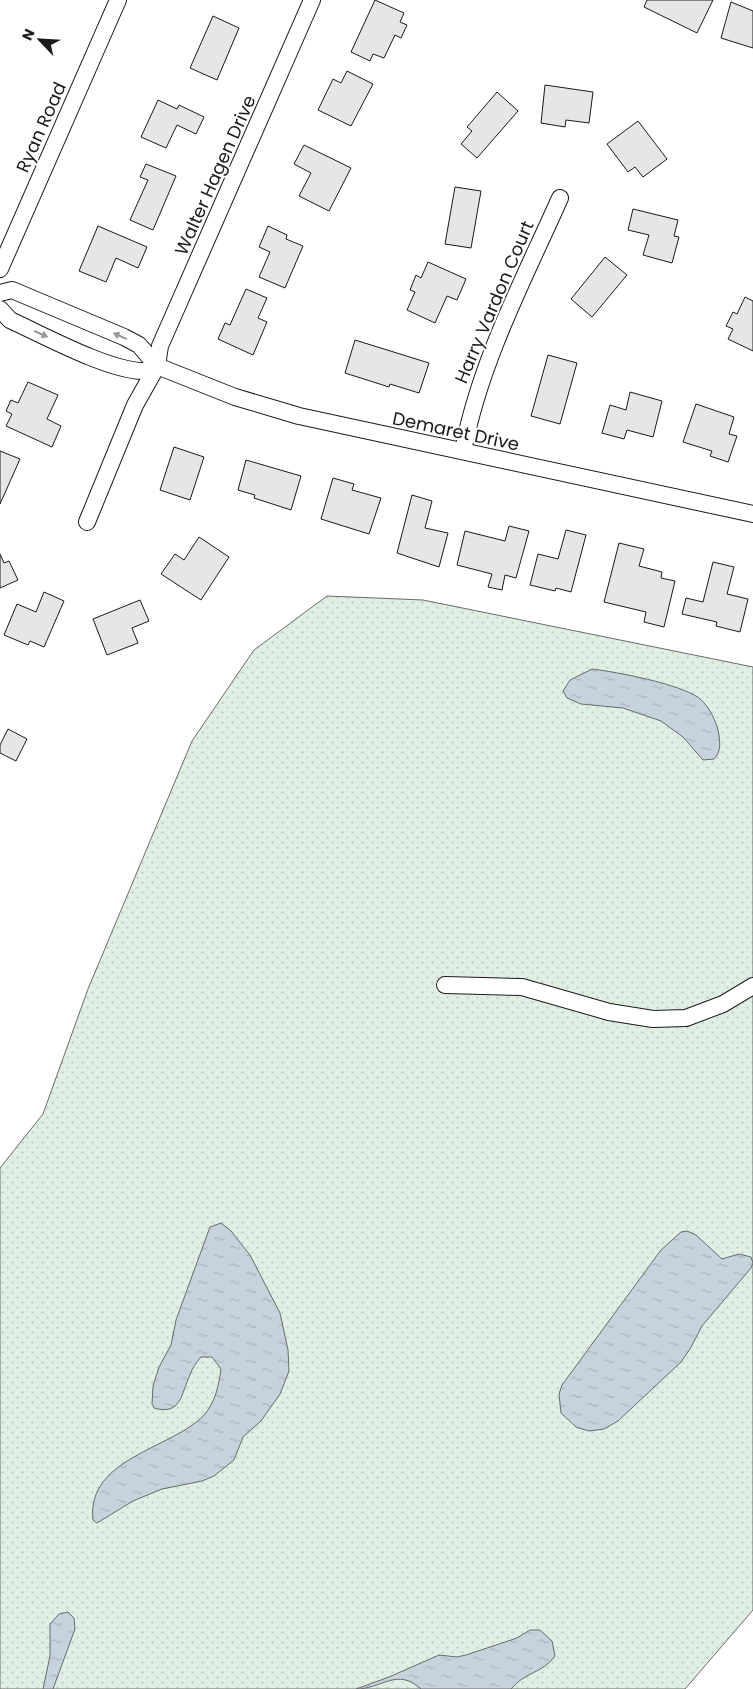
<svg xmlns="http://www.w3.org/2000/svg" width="753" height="1689" font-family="Poppins,sans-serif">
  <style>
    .grass { fill: url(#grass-dots); stroke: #6a6a6a }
    .water { fill: url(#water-ripples); stroke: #6a6a6a }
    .building { fill: #e6e6e6; stroke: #1a1a1a }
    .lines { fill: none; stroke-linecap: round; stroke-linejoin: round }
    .street-casing { stroke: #1a1a1a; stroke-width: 18 }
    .street { stroke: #fff; stroke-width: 16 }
    .oneway { fill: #989898 }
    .labels { text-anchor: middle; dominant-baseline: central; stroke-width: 4; stroke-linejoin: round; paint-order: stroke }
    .street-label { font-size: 18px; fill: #1a1a1a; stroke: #fff }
  </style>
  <defs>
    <pattern id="grass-dots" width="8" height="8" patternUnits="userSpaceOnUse" patternTransform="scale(1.25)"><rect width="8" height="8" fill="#e0efe3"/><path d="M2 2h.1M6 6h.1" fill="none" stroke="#c0ccc2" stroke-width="1.8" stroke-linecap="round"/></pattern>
    <pattern id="water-ripples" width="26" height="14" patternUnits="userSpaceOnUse" patternTransform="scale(1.25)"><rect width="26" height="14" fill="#c6d2dc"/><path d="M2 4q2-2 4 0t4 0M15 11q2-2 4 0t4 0" fill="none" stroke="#aab4bc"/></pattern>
  </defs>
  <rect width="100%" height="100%" fill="#fff"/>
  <path class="grass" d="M 327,596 L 423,600 L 753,667 L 753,1610 L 685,1689 L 0,1689 L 0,1168 L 43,1114 L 88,989 L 192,741 L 254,650 Z"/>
  <g class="water">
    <path d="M 592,669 C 617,672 680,684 699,698 C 709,706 717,722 719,735 C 720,744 721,752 714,759 L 703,760 L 683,737 L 661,721 L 623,708 L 581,704 L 567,698 L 563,691 L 570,680 Z"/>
    <path d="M 221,1223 L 231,1231 L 250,1255 L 280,1313 L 288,1350 L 289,1371 L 280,1394 L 261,1421 L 243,1437 L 234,1460 L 214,1476 L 202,1481 L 162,1489 L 133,1501 L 97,1523 L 93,1520 C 86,1458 172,1449 204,1415 C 215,1403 219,1385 221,1369 L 212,1357 L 201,1357 C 196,1363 192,1368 190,1375 C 181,1393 182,1416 154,1408 L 152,1404 L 153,1386 L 159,1367 L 171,1345 L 176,1320 L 210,1227 Z"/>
    <path d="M 687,1231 L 696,1235 L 722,1259 L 739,1254 L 751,1257 L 753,1263 L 751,1268 L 702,1326 L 690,1349 L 681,1362 L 618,1421 L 604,1429 L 589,1431 L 576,1427 L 561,1413 L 559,1394 L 562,1385 L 661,1250 L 681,1232 Z"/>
    <path d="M 68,1612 L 74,1618 L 75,1629 L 53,1689 L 43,1689 L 50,1656 L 50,1624 L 59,1614 Z"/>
    <path d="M 530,1630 L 540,1630 L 552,1641 L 555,1656 C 542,1674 526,1671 511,1689 L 421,1689 C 397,1667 382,1689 356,1689 L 389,1677 L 439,1655 L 457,1657 L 466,1655 L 517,1638 Z"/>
  </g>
  <g class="building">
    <path d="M 375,0 L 404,13 L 400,22 L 407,25 L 401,38 L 395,35 L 384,58 L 373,54 L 370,61 L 351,52 Z"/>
    <path d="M 647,0 L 713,0 L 697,33 L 644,7 Z"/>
    <path d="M 731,2 L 753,11 L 753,48 L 721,38 Z"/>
    <path d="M 213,16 L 239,28 L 217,80 L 190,68 Z"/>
    <path d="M 347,71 L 373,84 L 351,126 L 318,110 L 333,79 L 341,83 Z"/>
    <path d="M 545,85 L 593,92 L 589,123 L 566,120 L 565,127 L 541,123 Z"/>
    <path d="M 497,92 L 518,111 L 477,158 L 461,144 L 472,131 L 467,127 Z"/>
    <path d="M 158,100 L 177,109 L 179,105 L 204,117 L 196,134 L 177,125 L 166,148 L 141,137 Z"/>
    <path d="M 638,121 L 667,159 L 643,177 L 635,167 L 628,172 L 607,144 Z"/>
    <path d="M 304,145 L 351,168 L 329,211 L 299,196 L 311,173 L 294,164 Z"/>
    <path d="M 146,164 L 176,176 L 153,230 L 130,220 L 148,180 L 140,177 Z"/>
    <path d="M 455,187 L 481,191 L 471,248 L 445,244 Z"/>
    <path d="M 633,209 L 678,220 L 674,236 L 679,237 L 672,263 L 643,255 L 649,235 L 628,230 Z"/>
    <path d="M 98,226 L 147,247 L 138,268 L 116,258 L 106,282 L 79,271 Z"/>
    <path d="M 268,226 L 287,235 L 286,239 L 303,246 L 285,288 L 259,277 L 270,252 L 259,247 Z"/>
    <path d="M 605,257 L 627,275 L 592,317 L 571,299 Z"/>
    <path d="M 428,262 L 466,279 L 457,300 L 447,296 L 435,323 L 407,310 L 415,292 L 410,290 L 416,275 L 421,278 Z"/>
    <path d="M 246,289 L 267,298 L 258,318 L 267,322 L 253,355 L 218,339 L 225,323 L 230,325 Z"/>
    <path d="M 745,297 L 753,301 L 753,351 L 728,339 L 733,329 L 726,326 L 733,312 L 737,314 Z"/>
    <path d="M 355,340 L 429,363 L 419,393 L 390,384 L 389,387 L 345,373 Z"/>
    <path d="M 548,355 L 577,363 L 560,424 L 531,416 Z"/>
    <path d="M 28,382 L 58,395 L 47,419 L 61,426 L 52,447 L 6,426 L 12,414 L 6,411 L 11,400 L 18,403 Z"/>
    <path d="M 630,392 L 662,401 L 653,437 L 627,430 L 624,439 L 602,433 L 610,405 L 626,410 Z"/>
    <path d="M 696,404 L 734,417 L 729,434 L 737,436 L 728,462 L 710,456 L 712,451 L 683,442 Z"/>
    <path d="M 174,447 L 204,457 L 190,500 L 160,490 Z"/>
    <path d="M 0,451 L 20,459 L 0,504 Z"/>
    <path d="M 246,460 L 301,476 L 291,510 L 254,498 L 255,495 L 238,490 Z"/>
    <path d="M 333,478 L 354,484 L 352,490 L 381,498 L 369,534 L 321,519 Z"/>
    <path d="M 412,495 L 432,501 L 425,528 L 448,533 L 439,567 L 397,553 Z"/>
    <path d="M 509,526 L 529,531 L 516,578 L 505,575 L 502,590 L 488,587 L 492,574 L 457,565 L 465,531 L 505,541 Z"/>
    <path d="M 566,530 L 586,535 L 571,592 L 556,588 L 555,591 L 530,585 L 538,554 L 558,559 Z"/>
    <path d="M 199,537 L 229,557 L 201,600 L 161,574 L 175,554 L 184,560 Z"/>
    <path d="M 619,543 L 644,549 L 639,566 L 662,572 L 661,578 L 675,581 L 664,627 L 644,622 L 646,612 L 604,602 Z"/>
    <path d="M 0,554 L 4,563 L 9,561 L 18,580 L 0,588 Z"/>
    <path d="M 713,562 L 734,567 L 727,594 L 748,599 L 740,632 L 716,626 L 717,622 L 682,614 L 686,598 L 703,602 Z"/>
    <path d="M 44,592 L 64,601 L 44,647 L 30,641 L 28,645 L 4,635 L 17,604 L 36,612 Z"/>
    <path d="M 140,600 L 149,621 L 132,628 L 138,643 L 107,655 L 93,619 Z"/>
    <path d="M 8,729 L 27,739 L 16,761 L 0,753 L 0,745 Z"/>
  </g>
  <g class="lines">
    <g class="street-casing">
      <g id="street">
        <path d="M 0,269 L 118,0"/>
        <path d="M 0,293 L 12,290 L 124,337 L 139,345 L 157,366 L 235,397 L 299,416 L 753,514"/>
        <path d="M 0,309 L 10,320 C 43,335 109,371 143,371 C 148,371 152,368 157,366"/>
        <path d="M 463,451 C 480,362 523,281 560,198"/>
        <path d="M 87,522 L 135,405 L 157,366 L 160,346 L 312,0"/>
        <path d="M 445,985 L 522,987 L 609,1012 L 653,1019 L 686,1018 L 723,1004 L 753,986"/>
      </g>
    </g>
    <use href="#street" class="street"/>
  </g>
  <defs><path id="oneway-solid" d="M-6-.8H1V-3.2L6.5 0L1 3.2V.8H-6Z" transform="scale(1.25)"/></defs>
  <g class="oneway">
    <use href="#oneway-solid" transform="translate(41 334) rotate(24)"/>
    <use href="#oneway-solid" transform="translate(120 336) rotate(-156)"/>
  </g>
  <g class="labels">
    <g class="street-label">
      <text transform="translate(41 127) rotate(-66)">Ryan Road</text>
      <text transform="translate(215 175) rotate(-66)">Walter Hagen Drive</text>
      <text transform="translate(494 302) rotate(-67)">Harry Vardon Court</text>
      <text transform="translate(456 431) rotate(12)">Demaret Drive</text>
    </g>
  </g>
  <g transform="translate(40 40) rotate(295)" stroke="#ffffff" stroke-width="4" paint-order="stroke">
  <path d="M0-4L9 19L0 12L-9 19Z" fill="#1a1a1a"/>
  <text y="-8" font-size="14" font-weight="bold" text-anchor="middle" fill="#1a1a1a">N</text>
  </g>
</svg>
